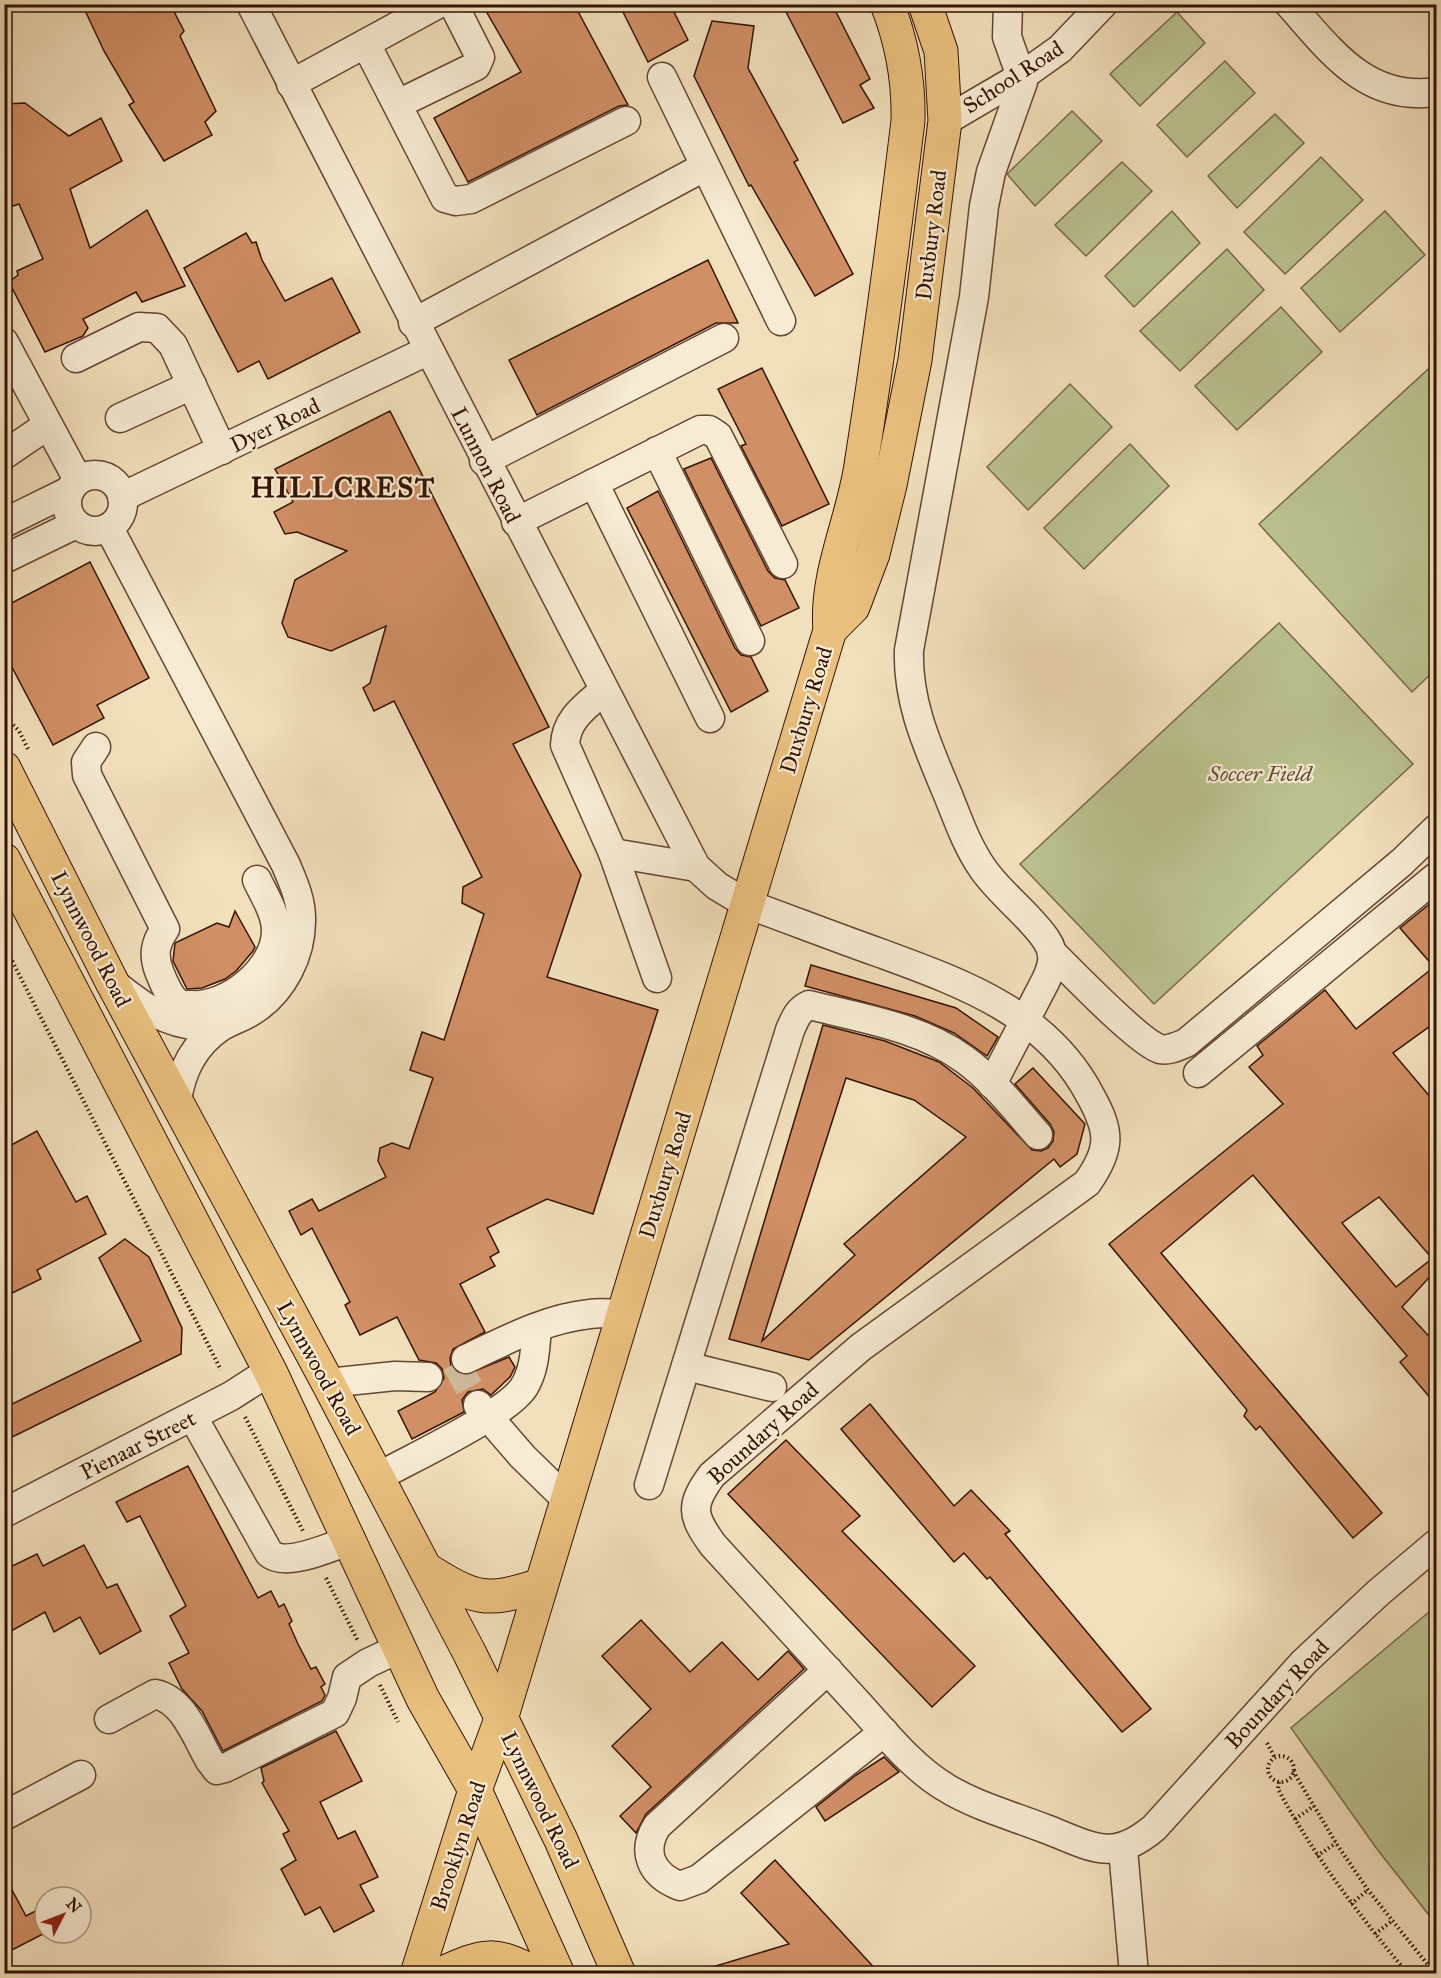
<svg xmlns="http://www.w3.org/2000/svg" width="1441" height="1978" font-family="'IM FELL Great Primer',serif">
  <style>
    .green { fill: #bbc290; stroke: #786a4a; stroke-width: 1.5 }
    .building { fill: #d18f66; stroke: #341304; stroke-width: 1.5; fill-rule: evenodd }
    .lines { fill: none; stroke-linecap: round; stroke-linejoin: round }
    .minor-tunnel { stroke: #ccb797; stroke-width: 28; stroke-dasharray: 28 14; stroke-linecap: butt }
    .minor-casing { stroke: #644632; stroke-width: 31 }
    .major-casing { stroke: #341304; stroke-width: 35 }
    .path { stroke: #341304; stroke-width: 4; stroke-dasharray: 1.5 3; stroke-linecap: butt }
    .minor { stroke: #f7ebd3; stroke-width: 28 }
    .major { stroke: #e9c07e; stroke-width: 33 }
    .labels { text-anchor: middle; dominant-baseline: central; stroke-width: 4.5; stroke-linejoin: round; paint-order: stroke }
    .street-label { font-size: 22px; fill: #341304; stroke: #f7ebd3 }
    .park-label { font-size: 22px; font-style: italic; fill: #635035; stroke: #f7ebd3 }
    .district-label { font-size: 28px; font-weight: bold; letter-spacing: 1.5px; fill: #341304; stroke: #f7ebd3 }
  </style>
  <rect width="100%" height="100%" fill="#f2e0bc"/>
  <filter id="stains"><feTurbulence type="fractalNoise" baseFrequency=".00333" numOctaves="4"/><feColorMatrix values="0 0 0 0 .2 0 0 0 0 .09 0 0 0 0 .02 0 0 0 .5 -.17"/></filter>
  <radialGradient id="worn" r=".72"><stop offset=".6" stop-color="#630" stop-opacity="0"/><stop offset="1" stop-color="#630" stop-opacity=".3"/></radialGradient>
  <g class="green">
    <path d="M 1177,12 L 1205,43 L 1140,106 L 1110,74 Z"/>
    <path d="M 1225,61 L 1255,93 L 1187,157 L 1157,125 Z"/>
    <path d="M 1072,111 L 1102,141 L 1035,206 L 1007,174 Z"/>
    <path d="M 1275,114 L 1304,143 L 1237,208 L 1208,176 Z"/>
    <path d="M 1321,157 L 1363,200 L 1285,274 L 1244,232 Z"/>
    <path d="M 1122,162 L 1152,191 L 1086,256 L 1055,225 Z"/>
    <path d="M 1172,211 L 1200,243 L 1134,307 L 1105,276 Z"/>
    <path d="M 1385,211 L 1425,255 L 1340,332 L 1301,288 Z"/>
    <path d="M 1227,249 L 1264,290 L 1180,371 L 1140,331 Z"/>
    <path d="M 1281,307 L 1322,352 L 1237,430 L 1195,386 Z"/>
    <path d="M 1436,362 L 1436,669 L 1412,692 L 1259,524 Z"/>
    <path d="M 1070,384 L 1112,427 L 1028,510 L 987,467 Z"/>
    <path d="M 1130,444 L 1169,486 L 1084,569 L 1044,528 Z"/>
    <path d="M 1279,623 L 1413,764 L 1154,1004 L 1020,864 Z"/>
    <path d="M 1436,1606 L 1436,1924 L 1377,1849 L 1291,1728 Z"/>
  </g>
  <g class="building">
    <path d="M 82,4 L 170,4 L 184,31 L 180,36 L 216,111 L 205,122 L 212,135 L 164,161 L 129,105 L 134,102 L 104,51 Z"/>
    <path d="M 482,4 L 574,4 L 628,105 L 619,106 L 468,182 L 434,118 L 521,72 Z"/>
    <path d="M 619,4 L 670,4 L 688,40 L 648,62 Z"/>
    <path d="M 782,4 L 832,4 L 870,79 L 860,85 L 874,108 L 843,123 Z"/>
    <path d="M 712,21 L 754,26 L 748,68 L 798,160 L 794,162 L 853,274 L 815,296 L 751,185 L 749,186 L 694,76 Z"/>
    <path d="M 25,103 L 69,136 L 101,118 L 122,161 L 70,189 L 90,248 L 147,210 L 185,286 L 142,302 L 136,292 L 83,319 L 88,328 L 83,336 L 45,352 L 9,282 L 18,275 L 17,271 L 43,259 L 19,204 L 13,206 L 4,191 L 4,104 Z"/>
    <path d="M 246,233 L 252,243 L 256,242 L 262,260 L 285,301 L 332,278 L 360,332 L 268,379 L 259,361 L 238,372 L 184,268 Z"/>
    <path d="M 708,260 L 738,323 L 716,323 L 537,415 L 509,360 Z"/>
    <path d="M 762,368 L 829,504 L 782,526 L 741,446 L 746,444 L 718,389 Z"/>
    <path d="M 390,411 L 549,727 L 513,744 L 581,875 L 547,977 L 658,1010 L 593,1214 L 547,1199 L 487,1228 L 499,1252 L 490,1257 L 495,1266 L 460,1284 L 485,1332 L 453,1349 L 450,1358 L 451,1367 L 457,1373 L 465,1375 L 509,1357 L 515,1367 L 510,1377 L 491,1395 L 483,1389 L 468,1392 L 462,1400 L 464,1412 L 412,1439 L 398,1411 L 435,1392 L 444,1378 L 442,1369 L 436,1363 L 419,1360 L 397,1317 L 360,1335 L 345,1305 L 350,1302 L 312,1228 L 301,1235 L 289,1211 L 312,1199 L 319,1211 L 386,1177 L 378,1161 L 380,1148 L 392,1143 L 409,1149 L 433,1078 L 410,1070 L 422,1032 L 444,1040 L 484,914 L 462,903 L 463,887 L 482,877 L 394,701 L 374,711 L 363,688 L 370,683 L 386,626 L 331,651 L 288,637 L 282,623 L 295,580 L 347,551 L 297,532 L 285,534 L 274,512 L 293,502 L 275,469 Z"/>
    <path d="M 711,458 L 768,571 L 775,578 L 785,580 L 799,608 L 761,626 L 684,469 Z"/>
    <path d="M 658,491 L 735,648 L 741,655 L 751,657 L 768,691 L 731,712 L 627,508 Z"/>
    <path d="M 90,562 L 149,678 L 97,705 L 104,718 L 53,745 L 4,652 L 4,607 Z"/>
    <path d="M 1437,898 L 1437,1021 L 1393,1053 L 1437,1105 L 1437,1264 L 1379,1197 L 1342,1223 L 1396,1287 L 1429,1261 L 1437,1269 L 1402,1307 L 1437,1345 L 1437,1406 L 1400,1362 L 1407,1356 L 1253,1175 L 1161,1253 L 1382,1513 L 1353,1538 L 1260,1426 L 1256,1430 L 1244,1416 L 1247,1410 L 1109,1244 L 1283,1104 L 1249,1067 L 1263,1055 L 1257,1046 L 1325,990 L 1356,1029 L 1434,967 L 1400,928 Z"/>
    <path d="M 235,911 L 255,947 L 253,951 L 236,971 L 225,979 L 202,988 L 187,989 L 173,961 L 175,943 L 217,923 L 229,927 Z"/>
    <path d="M 811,965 L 956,1008 L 998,1037 L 987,1056 L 954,1033 L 915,1016 L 805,986 Z"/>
    <path d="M 823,1025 L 885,1041 L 939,1062 L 973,1088 L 1032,1150 L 1041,1151 L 1048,1148 L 1053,1141 L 1054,1132 L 1050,1124 L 1015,1084 L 1033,1068 L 1085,1124 L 1077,1154 L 1060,1167 L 1054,1159 L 809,1360 L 729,1339 ZM 846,1078 L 914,1100 L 966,1137 L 844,1244 L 855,1255 L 762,1341 Z"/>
    <path d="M 37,1131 L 76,1202 L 87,1196 L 106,1234 L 37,1270 L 41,1279 L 4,1297 L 4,1149 Z"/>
    <path d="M 125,1239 L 149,1257 L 182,1328 L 181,1354 L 4,1441 L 4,1408 L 141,1341 L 99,1258 Z"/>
    <path d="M 870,1404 L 954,1506 L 971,1490 L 1010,1531 L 1005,1534 L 1151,1709 L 1122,1732 L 990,1577 L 987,1579 L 964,1553 L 954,1562 L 841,1429 Z"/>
    <path d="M 786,1440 L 860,1516 L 842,1531 L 975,1666 L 932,1707 L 728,1494 Z"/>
    <path d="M 188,1466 L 258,1598 L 271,1591 L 279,1607 L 284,1604 L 292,1621 L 289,1624 L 298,1644 L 311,1669 L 316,1667 L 325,1684 L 321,1687 L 325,1695 L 322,1701 L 223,1751 L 202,1711 L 182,1689 L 169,1663 L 189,1653 L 170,1616 L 186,1606 L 140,1516 L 127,1522 L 116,1502 Z"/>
    <path d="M 84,1545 L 107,1588 L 117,1584 L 141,1631 L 100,1654 L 80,1617 L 54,1632 L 45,1612 L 4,1635 L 4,1570 L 37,1554 L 43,1566 Z"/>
    <path d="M 641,1620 L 690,1672 L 722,1642 L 758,1680 L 788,1651 L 804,1669 L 646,1814 L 636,1833 L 620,1816 L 651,1787 L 612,1746 L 651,1709 L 602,1656 Z"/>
    <path d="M 336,1731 L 362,1781 L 320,1802 L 338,1839 L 355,1831 L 378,1877 L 360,1885 L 374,1911 L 334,1932 L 320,1907 L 305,1915 L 281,1869 L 296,1860 L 283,1834 L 289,1831 L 262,1783 L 264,1781 L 261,1768 Z"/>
    <path d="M 884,1757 L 899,1772 L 825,1821 L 816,1807 L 856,1775 Z"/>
    <path d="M 775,1860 L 880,1974 L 710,1974 L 709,1968 L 789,1944 L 741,1893 Z"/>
    <path d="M 4,1875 L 26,1916 L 45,1906 L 45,1933 L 4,1954 Z"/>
  </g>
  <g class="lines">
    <path class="minor-tunnel" d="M 456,1363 L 478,1405"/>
    <g class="minor-casing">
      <g id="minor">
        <path d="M 251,4 L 696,867 L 717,886 L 747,904 C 791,920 835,937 880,953 C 962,983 1047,1013 1090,1095 C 1110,1131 1112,1148 1087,1183 L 861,1347 L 712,1475 C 690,1505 691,1515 713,1545 C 760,1596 807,1648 854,1699 C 882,1729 910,1766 945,1787 C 975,1806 1013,1816 1046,1829 C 1093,1847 1112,1863 1154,1828 L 1304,1662 L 1378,1593 L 1436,1544"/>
        <path d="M 1289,4 C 1331,51 1366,102 1436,92"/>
        <path d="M 366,44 L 445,198 L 456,201 L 471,199 L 626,121"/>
        <path d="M 662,77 L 781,321"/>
        <path d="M 291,84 L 438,4"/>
        <path d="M 398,104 L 476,66 L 480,57 L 453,4"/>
        <path d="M 945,121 L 1022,76 L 1060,49 L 1103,4"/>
        <path d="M 413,323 L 704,167"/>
        <path d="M 4,342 L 78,480"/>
        <path d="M 76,358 L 139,327 L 157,328 L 173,345 L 222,450"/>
        <path d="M 120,418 L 192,385"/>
        <path d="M 657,451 L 750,641"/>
        <path d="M 4,455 L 48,425"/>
        <path d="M 484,461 L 724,338"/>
        <circle cx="95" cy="503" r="28"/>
        <path d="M 594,483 L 710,718"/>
        <path d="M 122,497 L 427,351"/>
        <path d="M 516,522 L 700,430 L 709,430 L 718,436 L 783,564"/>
        <path d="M 4,523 L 69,491"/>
        <path d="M 109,528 L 286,865 C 293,882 301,899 301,918 C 302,954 283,992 252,1011 C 242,1018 229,1021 219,1028 C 193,1046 181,1071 177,1101"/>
        <path d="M 4,559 L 76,524"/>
        <path d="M 603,691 C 585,707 566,719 565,745 L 613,853 L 657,978"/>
        <path d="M 96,747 L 86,762 L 87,775 L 165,929 C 155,943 153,955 159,971 C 163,981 169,997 178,1003 C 182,1006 186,1005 191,1005 C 227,1008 276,969 276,931 C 276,913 264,895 257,880"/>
        <path d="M 613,853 L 696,867"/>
        <path d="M 1053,954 C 1073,973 1138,1042 1160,1049 C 1169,1051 1178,1046 1186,1043 L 1402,862 L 1436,829"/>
        <path d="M 113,983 C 142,1006 165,1024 202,1026"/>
        <path d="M 1198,1073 L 1436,877"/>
        <path d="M 992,1084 L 1046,980 C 1052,967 1056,955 1047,941 C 1032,917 1001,895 983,869 C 967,846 958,820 948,795 C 928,747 907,702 909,650 L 974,297 L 984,206 L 991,172 L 1023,82 L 1007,37 L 1008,4"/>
        <path d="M 466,1359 C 504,1341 547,1318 590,1314 C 600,1312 612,1314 623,1314"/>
        <path d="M 686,1366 L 772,1387"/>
        <path d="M 328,1383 L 395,1376 L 428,1377"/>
        <path d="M 478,1405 L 522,1456 L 567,1500"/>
        <path d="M 193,1417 L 269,1553 C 285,1568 330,1547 351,1540"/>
        <path d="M 378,1477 C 410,1459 507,1414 524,1387 C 535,1369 535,1349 537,1328"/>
        <path d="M 649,1485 L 790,1030 C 795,1019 798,1010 809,1005 C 861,1018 920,1027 964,1059 C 993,1080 1015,1109 1038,1135"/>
        <path d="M 4,1513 L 231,1396 L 270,1371"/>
        <path d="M 828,1670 L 657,1826 C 641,1852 651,1875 680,1886 L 699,1879 L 884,1732"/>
        <path d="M 109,1719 L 155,1694 C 184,1700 196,1737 210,1761 L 217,1770 L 225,1768 L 335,1713 L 342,1698 L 347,1677 L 368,1663 L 400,1648"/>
        <path d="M 4,1816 L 81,1775"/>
        <path d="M 1123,1849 L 1134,1974"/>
      </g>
    </g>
    <g class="major-casing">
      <g id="major">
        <path d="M 830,630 L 853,607 L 873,554 L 890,485 L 915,360 L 945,121 L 941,51 L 925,4"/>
        <path d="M 4,768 L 112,982 L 328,1383 L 470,1654 L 561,1840 L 619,1974"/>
        <path d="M 4,860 L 270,1371 L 423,1699 L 475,1790 L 558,1974"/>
        <path d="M 426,1569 C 476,1600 485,1603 541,1585"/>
        <path d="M 417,1974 L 475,1790 L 501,1719 L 830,630 C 825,575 853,520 861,465 C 879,351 894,236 908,121 C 909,81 902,42 887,4"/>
        <path d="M 441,1974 C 485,1954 493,1951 537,1974"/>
      </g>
    </g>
    <g class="path">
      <path d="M 4,715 L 19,731 L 29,751"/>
      <path d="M 4,945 L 221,1370"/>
      <path d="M 245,1417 L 303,1531"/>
      <path d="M 326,1578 L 358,1641"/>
      <path d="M 380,1685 L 398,1722"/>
      <path d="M 1267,1743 L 1275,1758"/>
      <circle cx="1281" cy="1769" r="13"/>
      <path d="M 1293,1771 L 1336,1843 L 1368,1890 L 1432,1970"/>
      <path d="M 1279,1782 L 1278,1789 C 1314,1856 1359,1915 1408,1974"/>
      <path d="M 1295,1819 L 1314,1806"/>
      <path d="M 1317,1856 L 1336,1843"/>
      <path d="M 1351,1904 L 1368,1890"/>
      <path d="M 1375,1934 L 1393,1920"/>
      <path d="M 1420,1974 L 1436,1971"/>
    </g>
    <use href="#minor" class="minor"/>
    <use href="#major" class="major"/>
  </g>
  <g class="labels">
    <g class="street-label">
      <text transform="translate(1013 77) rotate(-33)">School Road</text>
      <text transform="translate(931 235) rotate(-83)">Duxbury Road</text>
      <text transform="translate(275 425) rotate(-26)">Dyer Road</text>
      <text transform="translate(486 465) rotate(63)">Lunnon Road</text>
      <text transform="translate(806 710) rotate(-73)">Duxbury Road</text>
      <text transform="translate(91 939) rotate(63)">Lynnwood Road</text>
      <text transform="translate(665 1175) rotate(-73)">Duxbury Road</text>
      <text transform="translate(319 1368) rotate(61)">Lynnwood Road</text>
      <text transform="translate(763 1433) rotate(-42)">Boundary Road</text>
      <text transform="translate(138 1445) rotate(-27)">Pienaar Street</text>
      <text transform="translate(1277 1694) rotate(-47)">Boundary Road</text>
      <text transform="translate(540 1800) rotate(64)">Lynnwood Road</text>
      <text transform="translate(458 1846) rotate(-72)">Brooklyn Road</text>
    </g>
    <g class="park-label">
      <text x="1260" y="773">Soccer Field</text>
    </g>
    <g class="district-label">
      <text x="343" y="487">HILLCREST</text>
    </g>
  </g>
  <rect width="1441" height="1978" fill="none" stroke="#f2e0bc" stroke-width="24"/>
  <rect x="6" y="6" width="1429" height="1966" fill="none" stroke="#341304" stroke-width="3"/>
  <rect x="12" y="12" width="1417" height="1954" fill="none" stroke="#341304" stroke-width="1.5"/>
  <g transform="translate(63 1915) rotate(48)"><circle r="28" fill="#f7ebd3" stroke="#a99580" stroke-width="1.5"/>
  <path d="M0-4.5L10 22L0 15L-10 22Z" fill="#8f2418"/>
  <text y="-9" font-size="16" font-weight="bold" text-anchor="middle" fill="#341304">N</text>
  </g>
  <rect width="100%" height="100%" filter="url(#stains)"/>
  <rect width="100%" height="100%" fill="url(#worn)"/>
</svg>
